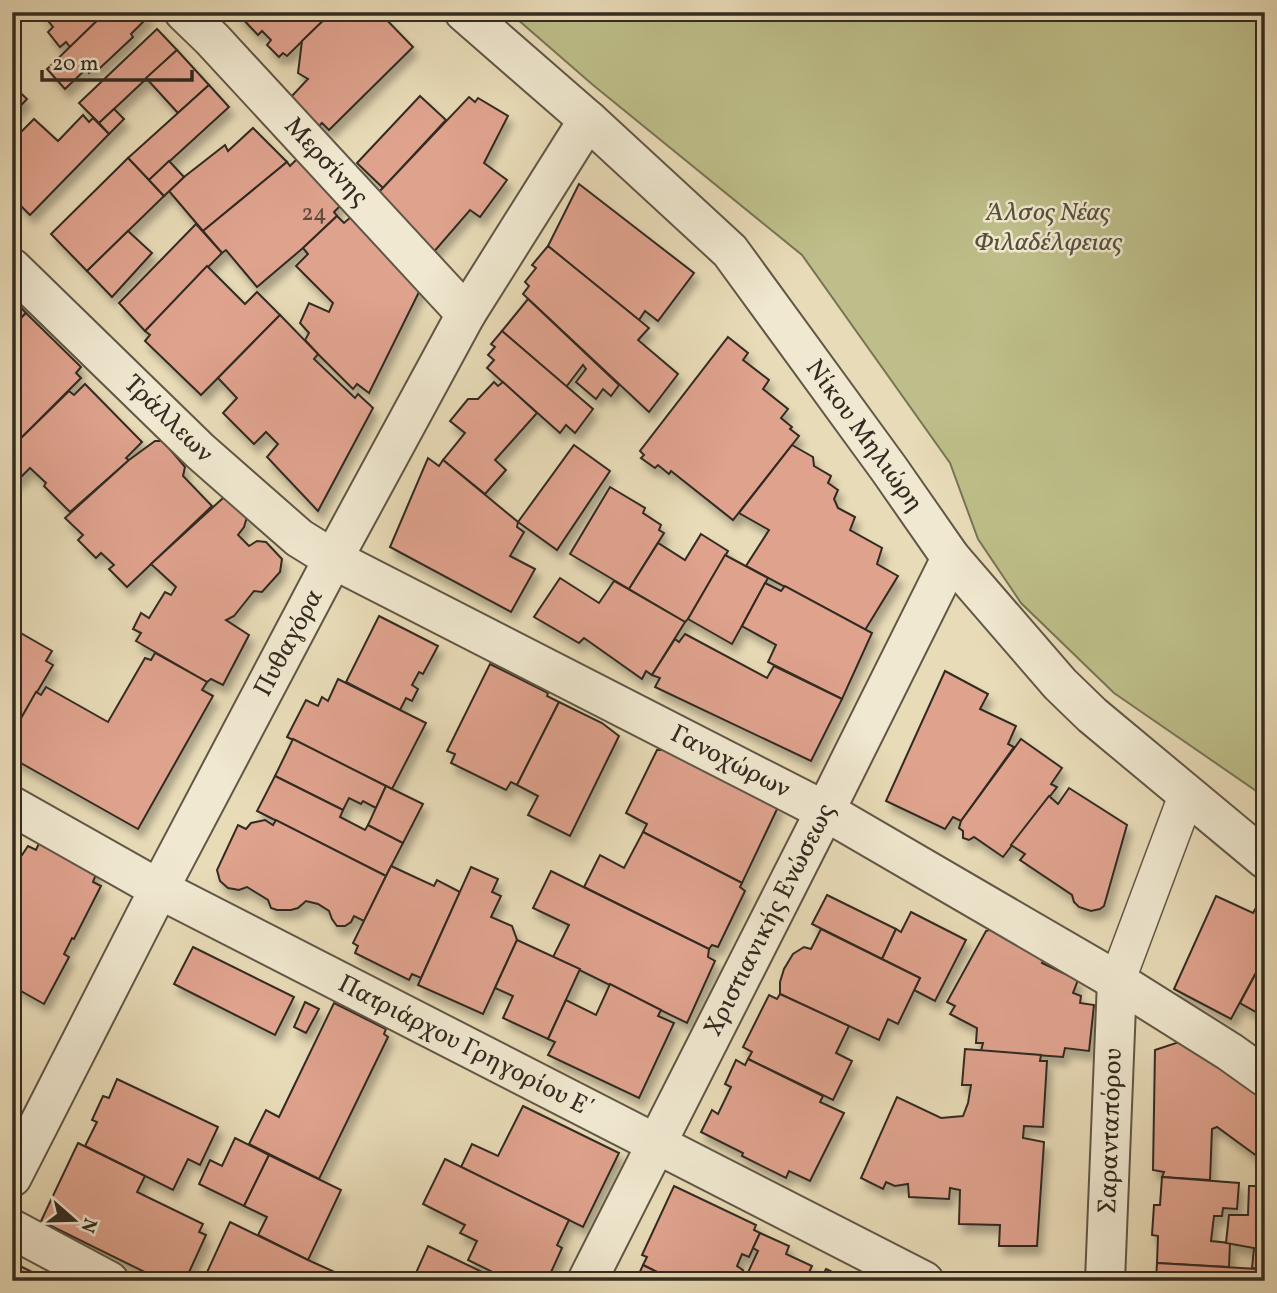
<svg xmlns="http://www.w3.org/2000/svg" width="1277" height="1293" font-family="Vollkorn,serif">
  <style>
    .green { fill: #bdbe89; stroke: #787455; stroke-width: 2 }
    .building { fill: #dfa28d; stroke: #332b21; stroke-width: 2; filter: url(#shadow) }
    .lines { fill: none; stroke-linecap: round; stroke-linejoin: round }
    .pedestrian-casing { stroke: #605746; stroke-width: 38 }
    .minor-casing { stroke: #605746; stroke-width: 42 }
    .pedestrian { stroke: #f0e8d0; stroke-width: 35 }
    .minor { stroke: #f0e8d0; stroke-width: 38 }
    .labels { text-anchor: middle; dominant-baseline: central; stroke-width: 5; stroke-linejoin: round; paint-order: stroke }
    .number-label { font-size: 23px; fill: #5e493c }
    .street-label { font-size: 26px; fill: #332b21; stroke: #f0e8d0 }
    .park-label { font-size: 26px; font-style: italic; fill: #56503b; stroke: #f0e8d0 }
  </style>
  <defs>
    <filter id="shadow"><feDropShadow dx="4.5" dy="8" stdDeviation="3.5" flood-color="#0004"/></filter>
  </defs>
  <rect width="100%" height="100%" fill="#e8dbb7"/>
  <filter id="stains"><feTurbulence type="fractalNoise" baseFrequency=".00286" numOctaves="4"/><feColorMatrix values="0 0 0 0 .2 0 0 0 0 .09 0 0 0 0 .02 0 0 0 .5 -.17"/></filter>
  <radialGradient id="worn" r=".72"><stop offset=".6" stop-color="#630" stop-opacity="0"/><stop offset="1" stop-color="#630" stop-opacity=".3"/></radialGradient>
  <path class="green" d="M 509,12 L 1265,12 L 1265,797 L 1114,693 L 1021,603 L 978,539 L 950,463 L 802,255 L 593,85 Z"/>
  <g class="building">
    <path d="M 41,12 L 106,12 L 70,47 L 66,42 L 60,47 L 48,32 L 53,27 Z"/>
    <path d="M 106,12 L 144,12 L 148,17 L 131,34 L 133,37 L 99,69 L 97,66 L 89,73 L 86,69 L 65,89 L 47,69 Z"/>
    <path d="M 238,12 L 332,12 L 287,56 L 283,53 L 279,57 L 267,45 L 271,40 L 262,31 L 258,35 L 237,13 Z"/>
    <path d="M 332,12 L 379,12 L 413,47 L 329,130 L 322,123 L 318,127 L 290,98 L 308,79 L 298,73 L 302,41 Z"/>
    <path d="M 157,29 L 177,50 L 99,123 L 79,103 Z"/>
    <path d="M 177,50 L 209,85 L 178,113 L 146,78 Z"/>
    <path d="M 12,85 L 27,99 L 12,115 Z"/>
    <path d="M 209,85 L 229,107 L 149,180 L 128,158 Z"/>
    <path d="M 420,96 L 446,120 L 383,188 L 357,163 Z"/>
    <path d="M 469,97 L 475,102 L 478,98 L 508,116 L 484,163 L 507,180 L 480,217 L 470,210 L 432,254 L 378,193 Z"/>
    <path d="M 114,109 L 124,119 L 109,134 L 99,123 Z"/>
    <path d="M 83,115 L 89,122 L 93,118 L 109,134 L 30,215 L 12,197 L 12,141 L 34,119 L 58,141 Z"/>
    <path d="M 253,128 L 287,162 L 203,231 L 169,191 L 184,177 L 225,145 L 228,151 Z"/>
    <path d="M 128,158 L 164,196 L 87,271 L 51,234 Z"/>
    <path d="M 298,158 L 342,204 L 334,212 L 337,216 L 303,248 L 257,287 L 226,250 L 222,253 L 203,231 L 287,162 L 290,166 Z"/>
    <path d="M 169,161 L 184,177 L 164,196 L 149,180 Z"/>
    <path d="M 579,184 L 694,273 L 658,321 L 645,311 L 639,320 L 548,246 Z"/>
    <path d="M 337,216 L 344,223 L 352,216 L 422,286 L 369,393 L 357,384 L 353,389 L 318,354 L 305,340 L 309,333 L 300,323 L 309,303 L 329,312 L 333,303 L 296,266 L 308,254 L 303,248 Z"/>
    <path d="M 196,224 L 222,253 L 145,331 L 119,303 Z"/>
    <path d="M 128,231 L 152,253 L 112,297 L 87,271 Z"/>
    <path d="M 548,246 L 649,328 L 638,340 L 678,374 L 649,412 L 523,294 L 529,286 L 525,282 L 536,268 L 532,265 Z"/>
    <path d="M 207,266 L 245,304 L 257,292 L 280,315 L 201,395 L 145,341 L 150,335 L 145,331 Z"/>
    <path d="M 12,298 L 26,313 L 12,327 Z"/>
    <path d="M 528,299 L 619,385 L 611,396 L 603,389 L 596,399 L 576,382 L 586,369 L 583,365 L 566,387 L 502,331 Z"/>
    <path d="M 26,313 L 81,367 L 76,373 L 81,378 L 12,447 L 12,327 Z"/>
    <path d="M 280,315 L 318,354 L 314,359 L 355,398 L 358,394 L 373,408 L 318,511 L 267,457 L 278,444 L 266,432 L 254,444 L 223,413 L 237,398 L 218,378 Z"/>
    <path d="M 502,331 L 593,409 L 575,433 L 566,425 L 560,433 L 487,368 L 494,360 L 488,355 L 495,347 L 491,344 Z"/>
    <path d="M 728,337 L 748,353 L 743,360 L 769,380 L 763,389 L 788,409 L 781,418 L 792,427 L 790,429 L 799,436 L 733,520 L 671,471 L 669,474 L 658,465 L 655,468 L 641,458 L 644,455 L 640,451 Z"/>
    <path d="M 494,382 L 498,386 L 503,382 L 537,413 L 495,460 L 506,470 L 485,494 L 443,460 L 465,433 L 450,421 L 468,399 L 478,399 Z"/>
    <path d="M 85,384 L 142,442 L 126,458 L 129,460 L 70,512 L 44,486 L 46,483 L 30,468 L 16,482 L 12,478 L 12,447 L 69,391 L 74,395 Z"/>
    <path d="M 155,441 L 163,441 L 185,467 L 183,476 L 212,506 L 127,587 L 109,569 L 114,565 L 101,553 L 96,558 L 78,540 L 83,535 L 65,518 L 129,460 Z"/>
    <path d="M 574,445 L 610,471 L 557,550 L 518,522 Z"/>
    <path d="M 792,445 L 813,457 L 814,466 L 831,476 L 828,483 L 838,490 L 834,499 L 838,508 L 855,517 L 850,530 L 882,548 L 877,564 L 898,576 L 865,630 L 746,566 L 769,530 L 739,513 Z"/>
    <path d="M 428,458 L 439,466 L 443,460 L 518,522 L 517,527 L 524,532 L 510,556 L 535,569 L 511,612 L 390,547 Z"/>
    <path d="M 610,487 L 645,508 L 643,513 L 661,525 L 659,530 L 664,533 L 629,589 L 570,554 Z"/>
    <path d="M 223,498 L 229,498 L 247,517 L 244,527 L 238,535 L 249,546 L 257,541 L 266,542 L 282,559 L 280,572 L 262,592 L 254,591 L 234,616 L 226,620 L 249,635 L 223,685 L 211,679 L 207,682 L 136,641 L 141,633 L 133,629 L 141,613 L 149,618 L 165,592 L 171,595 L 176,587 L 151,564 Z"/>
    <path d="M 701,534 L 728,551 L 688,619 L 685,622 L 629,589 L 658,543 L 685,560 Z"/>
    <path d="M 725,555 L 768,578 L 732,644 L 688,619 Z"/>
    <path d="M 560,578 L 599,603 L 614,581 L 685,622 L 652,675 L 646,671 L 642,679 L 584,638 L 579,643 L 534,617 Z"/>
    <path d="M 765,583 L 781,591 L 785,586 L 872,633 L 842,699 L 768,662 L 776,645 L 742,626 Z"/>
    <path d="M 379,616 L 438,646 L 423,674 L 419,672 L 412,685 L 418,689 L 412,701 L 406,698 L 400,710 L 346,682 Z"/>
    <path d="M 12,628 L 52,651 L 46,661 L 53,665 L 12,734 Z"/>
    <path d="M 685,634 L 767,678 L 774,666 L 842,699 L 811,761 L 655,687 L 660,678 L 652,675 L 675,639 L 679,642 Z"/>
    <path d="M 155,653 L 207,682 L 202,690 L 213,696 L 138,829 L 12,758 L 12,750 L 14,746 L 12,745 L 12,734 L 36,692 L 41,695 L 46,687 L 108,722 L 145,658 L 151,660 Z"/>
    <path d="M 490,664 L 548,693 L 547,696 L 559,702 L 517,785 L 511,782 L 506,790 L 451,763 L 455,754 L 447,751 Z"/>
    <path d="M 945,671 L 988,694 L 980,709 L 1016,726 L 1008,744 L 1014,747 L 961,821 L 953,817 L 945,829 L 886,801 Z"/>
    <path d="M 338,679 L 426,723 L 392,789 L 287,737 L 306,700 L 318,706 L 322,697 L 328,701 Z"/>
    <path d="M 559,702 L 602,723 L 619,736 L 570,836 L 528,815 L 538,796 L 517,785 Z"/>
    <path d="M 293,739 L 386,786 L 376,808 L 363,801 L 361,804 L 349,798 L 343,810 L 275,776 Z"/>
    <path d="M 1021,739 L 1062,768 L 1051,784 L 1057,787 L 1003,857 L 974,837 L 969,840 L 963,838 L 963,831 L 959,828 L 961,821 Z"/>
    <path d="M 657,750 L 667,750 L 779,805 L 742,883 L 643,832 L 647,824 L 626,813 Z"/>
    <path d="M 275,776 L 343,810 L 340,817 L 365,830 L 368,825 L 403,843 L 386,876 L 257,811 Z"/>
    <path d="M 386,786 L 423,804 L 403,843 L 368,825 Z"/>
    <path d="M 1069,788 L 1127,825 L 1104,906 L 1100,909 L 1091,911 L 1079,907 L 1074,902 L 1072,895 L 1020,860 L 1025,854 L 1011,845 L 1049,796 L 1058,804 Z"/>
    <path d="M 265,820 L 273,825 L 276,820 L 386,876 L 364,921 L 354,916 L 351,922 L 345,926 L 337,926 L 332,919 L 329,911 L 318,904 L 306,901 L 298,908 L 291,910 L 277,910 L 271,908 L 268,900 L 247,887 L 239,890 L 228,888 L 220,881 L 217,870 L 238,825 L 246,829 L 251,823 Z"/>
    <path d="M 643,832 L 742,883 L 740,887 L 745,891 L 718,947 L 712,945 L 709,949 L 584,887 L 600,855 L 624,868 Z"/>
    <path d="M 41,839 L 98,869 L 93,882 L 101,886 L 74,939 L 72,938 L 64,954 L 69,957 L 44,1004 L 12,986 L 12,849 L 22,855 L 28,846 L 36,850 Z"/>
    <path d="M 391,866 L 434,886 L 437,880 L 460,892 L 421,978 L 412,974 L 409,980 L 355,953 L 358,946 L 353,943 Z"/>
    <path d="M 471,867 L 498,879 L 492,892 L 501,896 L 491,917 L 512,926 L 517,940 L 483,1014 L 418,985 Z"/>
    <path d="M 551,871 L 709,949 L 708,957 L 715,961 L 687,1023 L 553,957 L 569,925 L 533,908 Z"/>
    <path d="M 827,895 L 896,929 L 882,959 L 812,924 Z"/>
    <path d="M 1216,896 L 1253,913 L 1260,901 L 1265,904 L 1265,956 L 1231,1019 L 1174,989 Z"/>
    <path d="M 911,912 L 966,940 L 935,1001 L 914,990 L 920,978 L 882,959 L 896,929 L 901,932 Z"/>
    <path d="M 999,927 L 1048,952 L 1042,963 L 1078,980 L 1073,993 L 1081,996 L 1080,1003 L 1094,1005 L 1089,1051 L 1065,1048 L 1063,1057 L 981,1051 L 983,1043 L 976,1043 L 977,1028 L 950,1014 L 955,1006 L 947,1002 L 986,931 Z"/>
    <path d="M 821,929 L 920,978 L 898,1024 L 888,1019 L 879,1040 L 780,994 L 780,982 L 784,969 L 793,954 L 804,947 L 811,949 Z"/>
    <path d="M 517,940 L 580,969 L 548,1039 L 503,1018 L 513,996 L 495,988 Z"/>
    <path d="M 193,947 L 294,997 L 275,1035 L 174,984 Z"/>
    <path d="M 1265,956 L 1265,1017 L 1240,1003 Z"/>
    <path d="M 610,984 L 661,1010 L 658,1016 L 674,1023 L 639,1098 L 548,1055 L 555,1042 L 548,1039 L 566,1000 L 596,1015 Z"/>
    <path d="M 780,994 L 849,1026 L 836,1053 L 852,1061 L 833,1100 L 748,1059 L 752,1052 L 743,1047 L 769,995 L 777,999 Z"/>
    <path d="M 305,1002 L 319,1009 L 306,1033 L 294,1027 Z"/>
    <path d="M 334,1003 L 386,1029 L 384,1034 L 388,1037 L 319,1179 L 249,1144 L 266,1110 L 279,1117 Z"/>
    <path d="M 1185,1040 L 1265,1095 L 1265,1162 L 1217,1127 L 1212,1129 L 1210,1180 L 1162,1177 L 1164,1172 L 1153,1170 L 1155,1050 Z"/>
    <path d="M 965,1049 L 1041,1055 L 1040,1061 L 1047,1061 L 1043,1127 L 1024,1126 L 1023,1138 L 1044,1142 L 1037,1246 L 999,1246 L 1000,1225 L 959,1224 L 960,1190 L 950,1188 L 949,1199 L 909,1197 L 908,1184 L 895,1186 L 886,1182 L 883,1189 L 861,1178 L 897,1097 L 941,1118 L 963,1116 L 968,1103 L 971,1085 L 962,1085 Z"/>
    <path d="M 748,1059 L 823,1096 L 820,1102 L 844,1113 L 810,1181 L 789,1171 L 786,1178 L 742,1156 L 743,1153 L 701,1132 L 712,1110 L 718,1114 L 731,1087 L 725,1084 L 736,1060 L 745,1065 Z"/>
    <path d="M 117,1079 L 218,1127 L 200,1165 L 188,1159 L 173,1190 L 85,1146 L 97,1122 L 92,1120 L 103,1096 L 109,1098 Z"/>
    <path d="M 523,1106 L 619,1153 L 583,1227 L 461,1167 L 472,1144 L 498,1156 Z"/>
    <path d="M 235,1138 L 269,1155 L 244,1206 L 199,1184 L 210,1160 L 222,1166 Z"/>
    <path d="M 78,1143 L 145,1176 L 137,1192 L 203,1224 L 199,1232 L 206,1235 L 185,1281 L 163,1281 L 41,1221 Z"/>
    <path d="M 269,1155 L 341,1190 L 308,1260 L 258,1235 L 267,1217 L 244,1206 Z"/>
    <path d="M 445,1159 L 569,1220 L 557,1245 L 562,1248 L 547,1281 L 511,1281 L 468,1260 L 477,1241 L 460,1233 L 465,1225 L 423,1204 Z"/>
    <path d="M 1162,1177 L 1239,1183 L 1237,1209 L 1223,1208 L 1222,1216 L 1214,1216 L 1211,1241 L 1230,1243 L 1229,1267 L 1157,1263 L 1158,1236 L 1152,1235 L 1154,1205 L 1160,1205 Z"/>
    <path d="M 674,1186 L 756,1225 L 754,1230 L 760,1233 L 749,1257 L 742,1254 L 737,1266 L 743,1270 L 738,1281 L 675,1281 L 643,1265 L 647,1257 L 642,1255 Z"/>
    <path d="M 1249,1186 L 1265,1186 L 1265,1269 L 1252,1268 L 1254,1248 L 1226,1243 L 1229,1215 L 1248,1215 Z"/>
    <path d="M 230,1222 L 308,1260 L 350,1279 L 350,1281 L 203,1281 Z"/>
    <path d="M 760,1233 L 789,1246 L 786,1254 L 812,1266 L 805,1281 L 744,1281 L 758,1251 L 753,1248 Z"/>
    <path d="M 428,1246 L 501,1281 L 427,1281 L 415,1275 Z"/>
    <path d="M 12,1262 L 50,1281 L 12,1281 Z"/>
    <path d="M 1157,1263 L 1257,1269 L 1257,1281 L 1156,1281 Z"/>
    <path d="M 643,1265 L 675,1281 L 628,1281 L 630,1275 L 637,1278 Z"/>
    <path d="M 826,1269 L 851,1281 L 820,1281 Z"/>
  </g>
  <g class="lines">
    <g class="pedestrian-casing">
      <path id="pedestrian" d="M 1117,981 L 1187,794"/>
    </g>
    <g class="minor-casing">
      <g id="minor">
        <path d="M 184,12 L 212,39 L 466,314"/>
        <path d="M 464,12 L 588,120 L 730,251 L 889,469 L 951,558 L 1060,684 L 1092,715 L 1265,859"/>
        <path d="M 12,268 L 200,451 L 299,538 L 333,559 L 825,811 L 1117,981 L 1230,1052 L 1265,1077"/>
        <path d="M 12,806 L 159,889 L 924,1281"/>
        <path d="M 12,1177 L 159,889 L 333,559 L 466,314 L 588,120"/>
        <path d="M 12,1229 L 109,1281"/>
        <path d="M 587,1281 L 825,811 L 951,558"/>
        <path d="M 1105,1281 L 1117,981"/>
      </g>
    </g>
    <use href="#pedestrian" class="pedestrian"/>
    <use href="#minor" class="minor"/>
  </g>
  <g class="labels">
    <g class="number-label">
      <text x="314" y="214">24</text>
    </g>
    <g class="street-label">
      <text transform="translate(326 162) rotate(47)">Μερσίνης</text>
      <text transform="translate(168 419) rotate(44)">Τράλλεων</text>
      <text transform="translate(864 436) rotate(54)">Νίκου Μηλιώρη</text>
      <text transform="translate(289 643) rotate(-62)">Πυθαγόρα</text>
      <text transform="translate(730 762) rotate(27)">Γανοχώρων</text>
      <text transform="translate(770 920) rotate(-63)">Χριστιανικής Ενώσεως</text>
      <text transform="translate(466 1047) rotate(27)">Πατριάρχου Γρηγορίου Ε΄</text>
      <text transform="translate(1111 1131) rotate(-88)">Σαρανταπόρου</text>
    </g>
    <g class="park-label">
      <text x="1048" y="213">Άλσος Νέας<tspan x="1048" dy="30">Φιλαδέλφειας</tspan></text>
    </g>
  </g>
  <rect width="1277" height="1293" fill="none" stroke="#e8dbb7" stroke-width="42"/>
  <rect x="14" y="14" width="1249" height="1265" fill="none" stroke="#332b21" stroke-width="3.5"/>
  <rect x="21" y="21" width="1235" height="1251" fill="none" stroke="#332b21" stroke-width="2"/>
  <g transform="translate(74 1220) rotate(110)" stroke="#f0e8d0" stroke-width="5" paint-order="stroke">
  <path d="M0-5L12 26L0 18L-12 26Z" fill="#332b21"/>
  <text y="-10" font-size="19" font-weight="bold" text-anchor="middle" fill="#332b21">N</text>
  </g>
  <path d="M42 70v10h150v-10" fill="none" stroke="#332b21" stroke-width="3.5"/>
  <text x="52" y="70" font-size="21" fill="#332b21" stroke="#f0e8d0" stroke-width="5" paint-order="stroke">20 m</text>
  <rect width="100%" height="100%" filter="url(#stains)"/>
  <rect width="100%" height="100%" fill="url(#worn)"/>
</svg>
